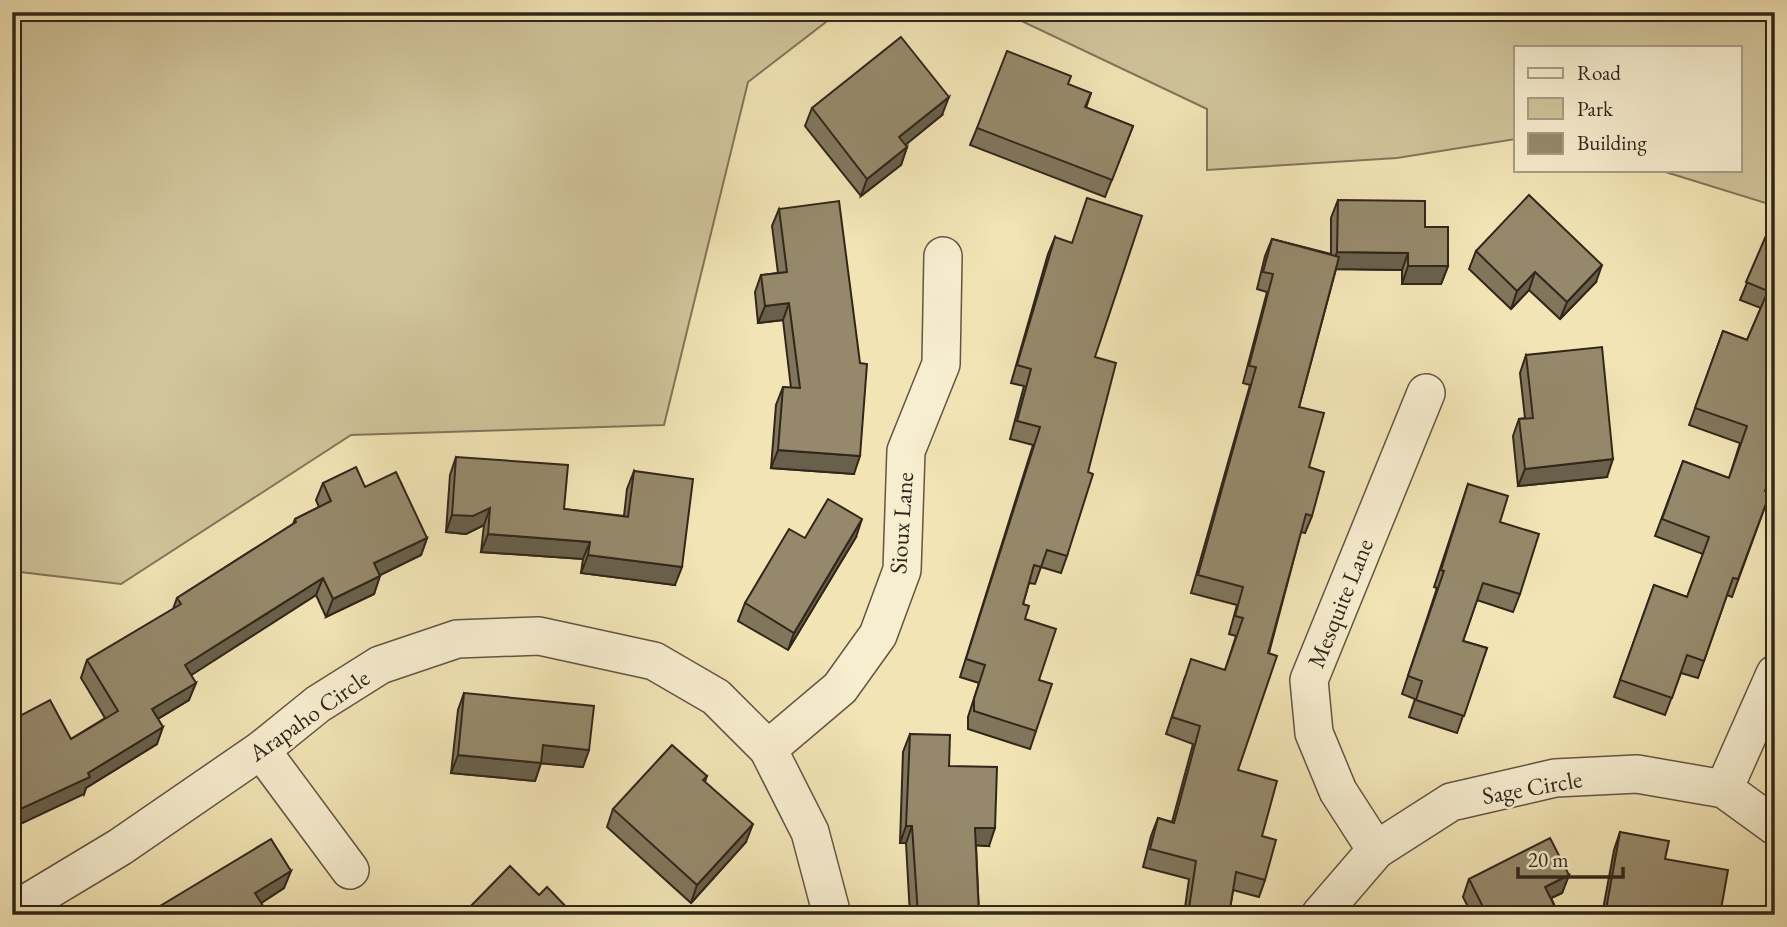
<svg xmlns="http://www.w3.org/2000/svg" width="1787" height="927" font-family="'EB Garamond',serif">
  <style>
    .green { fill: #d1c49b; stroke: #82755b; stroke-width: 2 }
    .lines { fill: none; stroke-linecap: round; stroke-linejoin: round }
    .minor-casing { stroke: #625642; stroke-width: 40 }
    .minor { stroke: #f7edcf; stroke-width: 37 }
    .wall { fill: #81765c; stroke: #32261b; stroke-width: 2 }
    .shaded-wall { fill: #69604b; stroke: #32261b; stroke-width: 2 }
    .building { fill: #96896b; stroke: #32261b; stroke-width: 2 }
    .labels { text-anchor: middle; dominant-baseline: central; stroke-width: 5; stroke-linejoin: round; paint-order: stroke }
    .street-label { font-size: 24px; fill: #32261b; stroke: #f7edcf }
  </style>
  <rect width="100%" height="100%" fill="#f2e4b5"/>
  <filter id="stains"><feTurbulence type="fractalNoise" baseFrequency=".00286" numOctaves="4"/><feColorMatrix values="0 0 0 0 .2 0 0 0 0 .09 0 0 0 0 .02 0 0 0 .5 -.17"/></filter>
  <radialGradient id="worn" r=".72"><stop offset=".6" stop-color="#630" stop-opacity="0"/><stop offset="1" stop-color="#630" stop-opacity=".3"/></radialGradient>
  <g class="green">
    <path d="M 12,12 L 839,12 L 748,82 L 664,425 L 351,435 L 121,584 L 12,571 Z"/>
    <path d="M 918,12 L 1775,12 L 1775,206 L 1659,170 L 1740,170 L 1740,47 L 1516,47 L 1516,139 L 1397,158 L 1207,170 L 1207,109 L 1009,15 Z"/>
  </g>
  <g class="lines">
    <g class="minor-casing">
      <g id="minor">
        <path d="M 768,749 L 840,688 L 878,635 L 902,570 L 906,451 L 941,364 L 943,256"/>
        <path d="M 261,750 L 350,870"/>
        <path d="M 1724,789 L 1775,674"/>
        <path d="M 1376,850 L 1338,791 L 1314,733 L 1309,680 L 1426,393"/>
        <path d="M 12,912 L 120,847 L 261,750 L 318,704 L 380,665 L 457,639 L 539,636 L 654,661 L 716,697 L 768,749 L 810,832 L 832,915"/>
        <path d="M 1320,915 L 1376,850 L 1451,802 L 1555,778 L 1637,774 L 1724,789 L 1775,826"/>
      </g>
    </g>
    <use href="#minor" class="minor"/>
  </g>
  <g class="wall">
    <path d="M 1068,85 L 1091,93 L 1086,108 L 1133,126 L 1105,197 L 970,145 L 977,128 Z"/>
    <path d="M 812,108 L 942,115 L 905,145 L 907,147 L 901,165 L 861,196 L 805,126 Z"/>
    <path d="M 1338,200 L 1425,227 L 1448,266 L 1441,284 L 1402,284 L 1402,270 L 1336,269 L 1299,407 L 1309,467 L 1312,516 L 1305,533 L 1301,532 L 1238,770 L 1262,836 L 1265,880 L 1259,897 L 1233,890 L 1229,915 L 1143,915 L 1145,908 L 1184,915 L 1189,879 L 1143,867 L 1151,836 L 1158,818 L 1172,822 L 1193,744 L 1166,734 L 1185,677 L 1225,670 L 1236,636 L 1229,634 L 1237,605 L 1191,593 L 1250,385 L 1243,383 L 1267,292 L 1257,289 L 1265,256 L 1272,239 L 1331,254 L 1331,218 Z"/>
    <path d="M 779,209 L 854,474 L 771,468 L 776,405 L 783,387 L 791,388 L 783,320 L 758,323 L 755,292 L 761,275 L 778,273 L 772,226 Z"/>
    <path d="M 1775,215 L 1765,491 L 1770,493 L 1732,597 L 1727,595 L 1698,678 L 1681,673 L 1665,715 L 1614,697 L 1654,585 L 1687,597 L 1703,554 L 1655,536 L 1683,461 L 1729,478 L 1740,443 L 1689,425 L 1723,331 L 1747,340 L 1761,308 L 1740,300 Z"/>
    <path d="M 1055,237 L 1095,357 L 1088,472 L 1067,556 L 1061,573 L 1041,567 L 1035,584 L 1029,583 L 1023,604 L 1025,619 L 1039,680 L 1036,731 L 1030,749 L 968,729 L 968,717 L 979,683 L 960,677 L 1033,445 L 1010,439 L 1024,386 L 1011,383 L 1048,254 Z"/>
    <path d="M 1476,251 L 1596,282 L 1560,319 L 1529,290 L 1511,309 L 1469,269 Z"/>
    <path d="M 1526,355 L 1607,477 L 1518,486 L 1513,436 L 1519,419 L 1525,418 L 1520,373 Z"/>
    <path d="M 456,457 L 564,509 L 624,516 L 627,489 L 634,471 L 675,585 L 581,573 L 583,559 L 481,552 L 484,525 L 466,534 L 446,532 L 450,475 Z"/>
    <path d="M 323,483 L 365,487 L 427,538 L 421,555 L 380,575 L 374,594 L 326,617 L 316,595 L 191,675 L 189,700 L 158,719 L 157,744 L 86,788 L 84,794 L 71,739 L 105,718 L 81,678 L 87,660 L 173,609 L 177,598 L 293,524 L 295,519 L 319,507 L 316,500 Z"/>
    <path d="M 1468,484 L 1500,522 L 1520,594 L 1513,612 L 1477,600 L 1463,641 L 1487,648 L 1457,733 L 1409,717 L 1415,699 L 1402,694 L 1437,588 L 1434,587 Z"/>
    <path d="M 856,537 L 788,650 L 738,621 L 745,603 L 805,538 Z"/>
    <path d="M 464,693 L 583,767 L 541,763 L 535,781 L 451,773 L 458,710 Z"/>
    <path d="M 910,734 L 949,766 L 989,846 L 976,845 L 979,915 L 910,915 L 906,843 L 900,843 L 903,752 Z"/>
    <path d="M 707,776 L 705,782 L 746,842 L 691,903 L 607,827 L 613,809 Z"/>
    <path d="M 1620,832 L 1665,859 L 1720,915 L 1602,915 L 1614,850 Z"/>
    <path d="M 1569,875 L 1562,893 L 1551,898 L 1559,915 L 1472,915 L 1463,897 L 1469,879 Z"/>
    <path d="M 284,888 L 261,903 L 268,915 L 157,915 L 160,906 Z"/>
  </g>
  <g class="shaded-wall">
    <path d="M 949,97 L 942,115 L 893,155 L 899,137 Z"/>
    <path d="M 907,147 L 901,165 L 861,196 L 867,179 Z"/>
    <path d="M 1337,252 L 1408,253 L 1402,270 L 1331,269 Z"/>
    <path d="M 1602,265 L 1596,282 L 1560,319 L 1567,302 Z"/>
    <path d="M 1408,266 L 1448,266 L 1441,284 L 1402,284 Z"/>
    <path d="M 1535,272 L 1529,290 L 1511,309 L 1517,291 Z"/>
    <path d="M 789,303 L 783,320 L 758,323 L 765,306 Z"/>
    <path d="M 778,450 L 860,456 L 854,474 L 771,468 Z"/>
    <path d="M 1613,459 L 1607,477 L 1518,486 L 1525,469 Z"/>
    <path d="M 490,508 L 484,525 L 466,534 L 446,532 L 452,515 Z"/>
    <path d="M 862,519 L 856,537 L 788,650 L 794,633 Z"/>
    <path d="M 488,534 L 590,542 L 583,559 L 481,552 Z"/>
    <path d="M 427,538 L 421,555 L 368,581 L 374,563 Z"/>
    <path d="M 588,555 L 682,567 L 675,585 L 581,573 Z"/>
    <path d="M 380,576 L 374,594 L 326,617 L 333,599 Z"/>
    <path d="M 323,578 L 316,595 L 179,683 L 185,665 Z"/>
    <path d="M 196,683 L 189,700 L 146,726 L 152,709 Z"/>
    <path d="M 163,727 L 157,744 L 86,788 L 84,794 L 12,828 L 12,813 L 88,773 Z"/>
    <path d="M 543,745 L 589,750 L 583,767 L 537,763 Z"/>
    <path d="M 458,755 L 541,763 L 535,781 L 451,773 Z"/>
    <path d="M 753,824 L 746,842 L 691,903 L 697,885 Z"/>
    <path d="M 906,826 L 912,826 L 906,843 L 900,843 Z"/>
    <path d="M 975,828 L 995,828 L 989,846 L 968,845 Z"/>
    <path d="M 291,871 L 284,888 L 249,911 L 255,893 Z"/>
    <path d="M 1569,875 L 1562,893 L 1539,904 L 1545,887 Z"/>
  </g>
  <g class="building">
    <path d="M 901,37 L 949,97 L 899,137 L 907,147 L 867,179 L 812,108 Z"/>
    <path d="M 1007,51 L 1071,76 L 1068,84 L 1091,93 L 1085,107 L 1133,126 L 1112,180 L 977,128 Z"/>
    <path d="M 1529,195 L 1602,265 L 1567,302 L 1535,272 L 1517,291 L 1476,251 Z"/>
    <path d="M 1087,198 L 1142,216 L 1095,357 L 1116,363 L 1088,472 L 1093,474 L 1067,556 L 1047,550 L 1041,567 L 1034,565 L 1023,604 L 1029,606 L 1025,619 L 1056,629 L 1039,680 L 1052,684 L 1036,731 L 974,711 L 974,699 L 985,665 L 966,659 L 1040,427 L 1017,421 L 1031,369 L 1017,365 L 1055,237 L 1072,243 Z"/>
    <path d="M 1338,200 L 1425,201 L 1425,227 L 1448,227 L 1448,266 L 1408,266 L 1408,253 L 1337,252 Z"/>
    <path d="M 839,201 L 860,363 L 867,364 L 860,456 L 778,450 L 783,387 L 800,388 L 789,303 L 765,306 L 761,275 L 787,272 L 779,209 Z"/>
    <path d="M 1775,215 L 1775,465 L 1765,491 L 1770,493 L 1738,579 L 1733,578 L 1704,661 L 1687,655 L 1672,698 L 1620,680 L 1654,585 L 1687,597 L 1709,537 L 1662,519 L 1683,461 L 1729,478 L 1747,426 L 1695,408 L 1723,331 L 1747,340 L 1768,291 L 1746,282 Z"/>
    <path d="M 1272,239 L 1339,257 L 1299,407 L 1324,413 L 1309,467 L 1324,472 L 1312,516 L 1306,514 L 1268,653 L 1277,656 L 1238,770 L 1277,781 L 1262,836 L 1276,840 L 1265,880 L 1236,872 L 1229,915 L 1188,915 L 1196,861 L 1150,849 L 1158,818 L 1174,823 L 1200,726 L 1172,717 L 1191,659 L 1225,670 L 1243,618 L 1235,616 L 1243,587 L 1198,575 L 1256,367 L 1249,366 L 1273,274 L 1263,272 Z"/>
    <path d="M 1602,347 L 1613,459 L 1525,469 L 1519,419 L 1533,418 L 1526,355 Z"/>
    <path d="M 456,457 L 568,465 L 564,509 L 628,517 L 634,471 L 693,479 L 682,567 L 588,555 L 590,542 L 488,534 L 490,508 L 473,516 L 452,515 Z"/>
    <path d="M 356,467 L 365,487 L 396,472 L 427,538 L 374,563 L 380,576 L 333,599 L 323,578 L 185,665 L 196,683 L 152,709 L 163,727 L 88,773 L 90,777 L 12,813 L 12,720 L 50,700 L 71,739 L 118,711 L 87,660 L 181,604 L 177,598 L 296,522 L 295,519 L 331,501 L 323,483 Z"/>
    <path d="M 1468,484 L 1508,496 L 1500,522 L 1539,534 L 1520,594 L 1483,583 L 1463,641 L 1487,648 L 1464,716 L 1416,700 L 1422,681 L 1408,676 L 1444,571 L 1441,570 Z"/>
    <path d="M 828,499 L 862,519 L 794,633 L 745,603 L 789,529 L 805,538 Z"/>
    <path d="M 464,693 L 594,706 L 589,750 L 543,745 L 541,763 L 458,755 Z"/>
    <path d="M 910,734 L 950,735 L 949,766 L 997,767 L 995,828 L 975,828 L 979,915 L 918,915 L 912,826 L 906,826 Z"/>
    <path d="M 672,745 L 707,776 L 703,780 L 753,824 L 697,885 L 613,809 Z"/>
    <path d="M 1620,832 L 1669,841 L 1665,859 L 1728,870 L 1720,915 L 1605,915 Z"/>
    <path d="M 1550,838 L 1569,875 L 1545,887 L 1559,915 L 1487,915 L 1469,879 Z"/>
    <path d="M 271,839 L 291,871 L 255,893 L 268,914 L 266,915 L 165,915 L 160,906 Z"/>
    <path d="M 510,866 L 539,895 L 547,887 L 574,915 L 462,915 Z"/>
    <path d="M 1774,905 L 1775,905 L 1775,915 L 1768,915 Z"/>
    <path d="M 1145,908 L 1185,915 L 1144,915 Z"/>
  </g>
  <g class="labels">
    <g class="street-label">
      <text transform="translate(901 523) rotate(-86)">Sioux Lane</text>
      <text transform="translate(1340 603) rotate(-68)">Mesquite Lane</text>
      <text transform="translate(309 715) rotate(-35)">Arapaho Circle</text>
      <text transform="translate(1532 787) rotate(-10)">Sage Circle</text>
    </g>
  </g>
  <rect width="1787" height="927" fill="none" stroke="#f2e4b5" stroke-width="42"/>
  <rect x="14" y="14" width="1759" height="899" fill="none" stroke="#32261b" stroke-width="3.5"/>
  <rect x="21" y="21" width="1745" height="885" fill="none" stroke="#32261b" stroke-width="2"/>
  <rect x="1514" y="46" width="228" height="126" fill="#f7edcf" stroke="#a89d87" stroke-width="2"/>
  <rect x="1528" y="68" width="35" height="10" fill="#f7edcf" stroke="#a89d87" stroke-width="2"/>
  <text x="1577" y="80" font-size="21" fill="#32261b">Road</text>
  <rect x="1528" y="98" width="35" height="21" fill="#d1c49b" stroke="#a89d87" stroke-width="2"/>
  <text x="1577" y="116" font-size="21" fill="#32261b">Park</text>
  <rect x="1528" y="133" width="35" height="21" fill="#96896b" stroke="#a89d87" stroke-width="2"/>
  <text x="1577" y="150" font-size="21" fill="#32261b">Building</text>
  <path d="M1518 867v10h105v-10" fill="none" stroke="#32261b" stroke-width="3.5"/>
  <text x="1528" y="867" font-size="21" fill="#32261b" stroke="#f7edcf" stroke-width="5" paint-order="stroke">20 m</text>
  <rect width="100%" height="100%" filter="url(#stains)"/>
  <rect width="100%" height="100%" fill="url(#worn)"/>
</svg>
